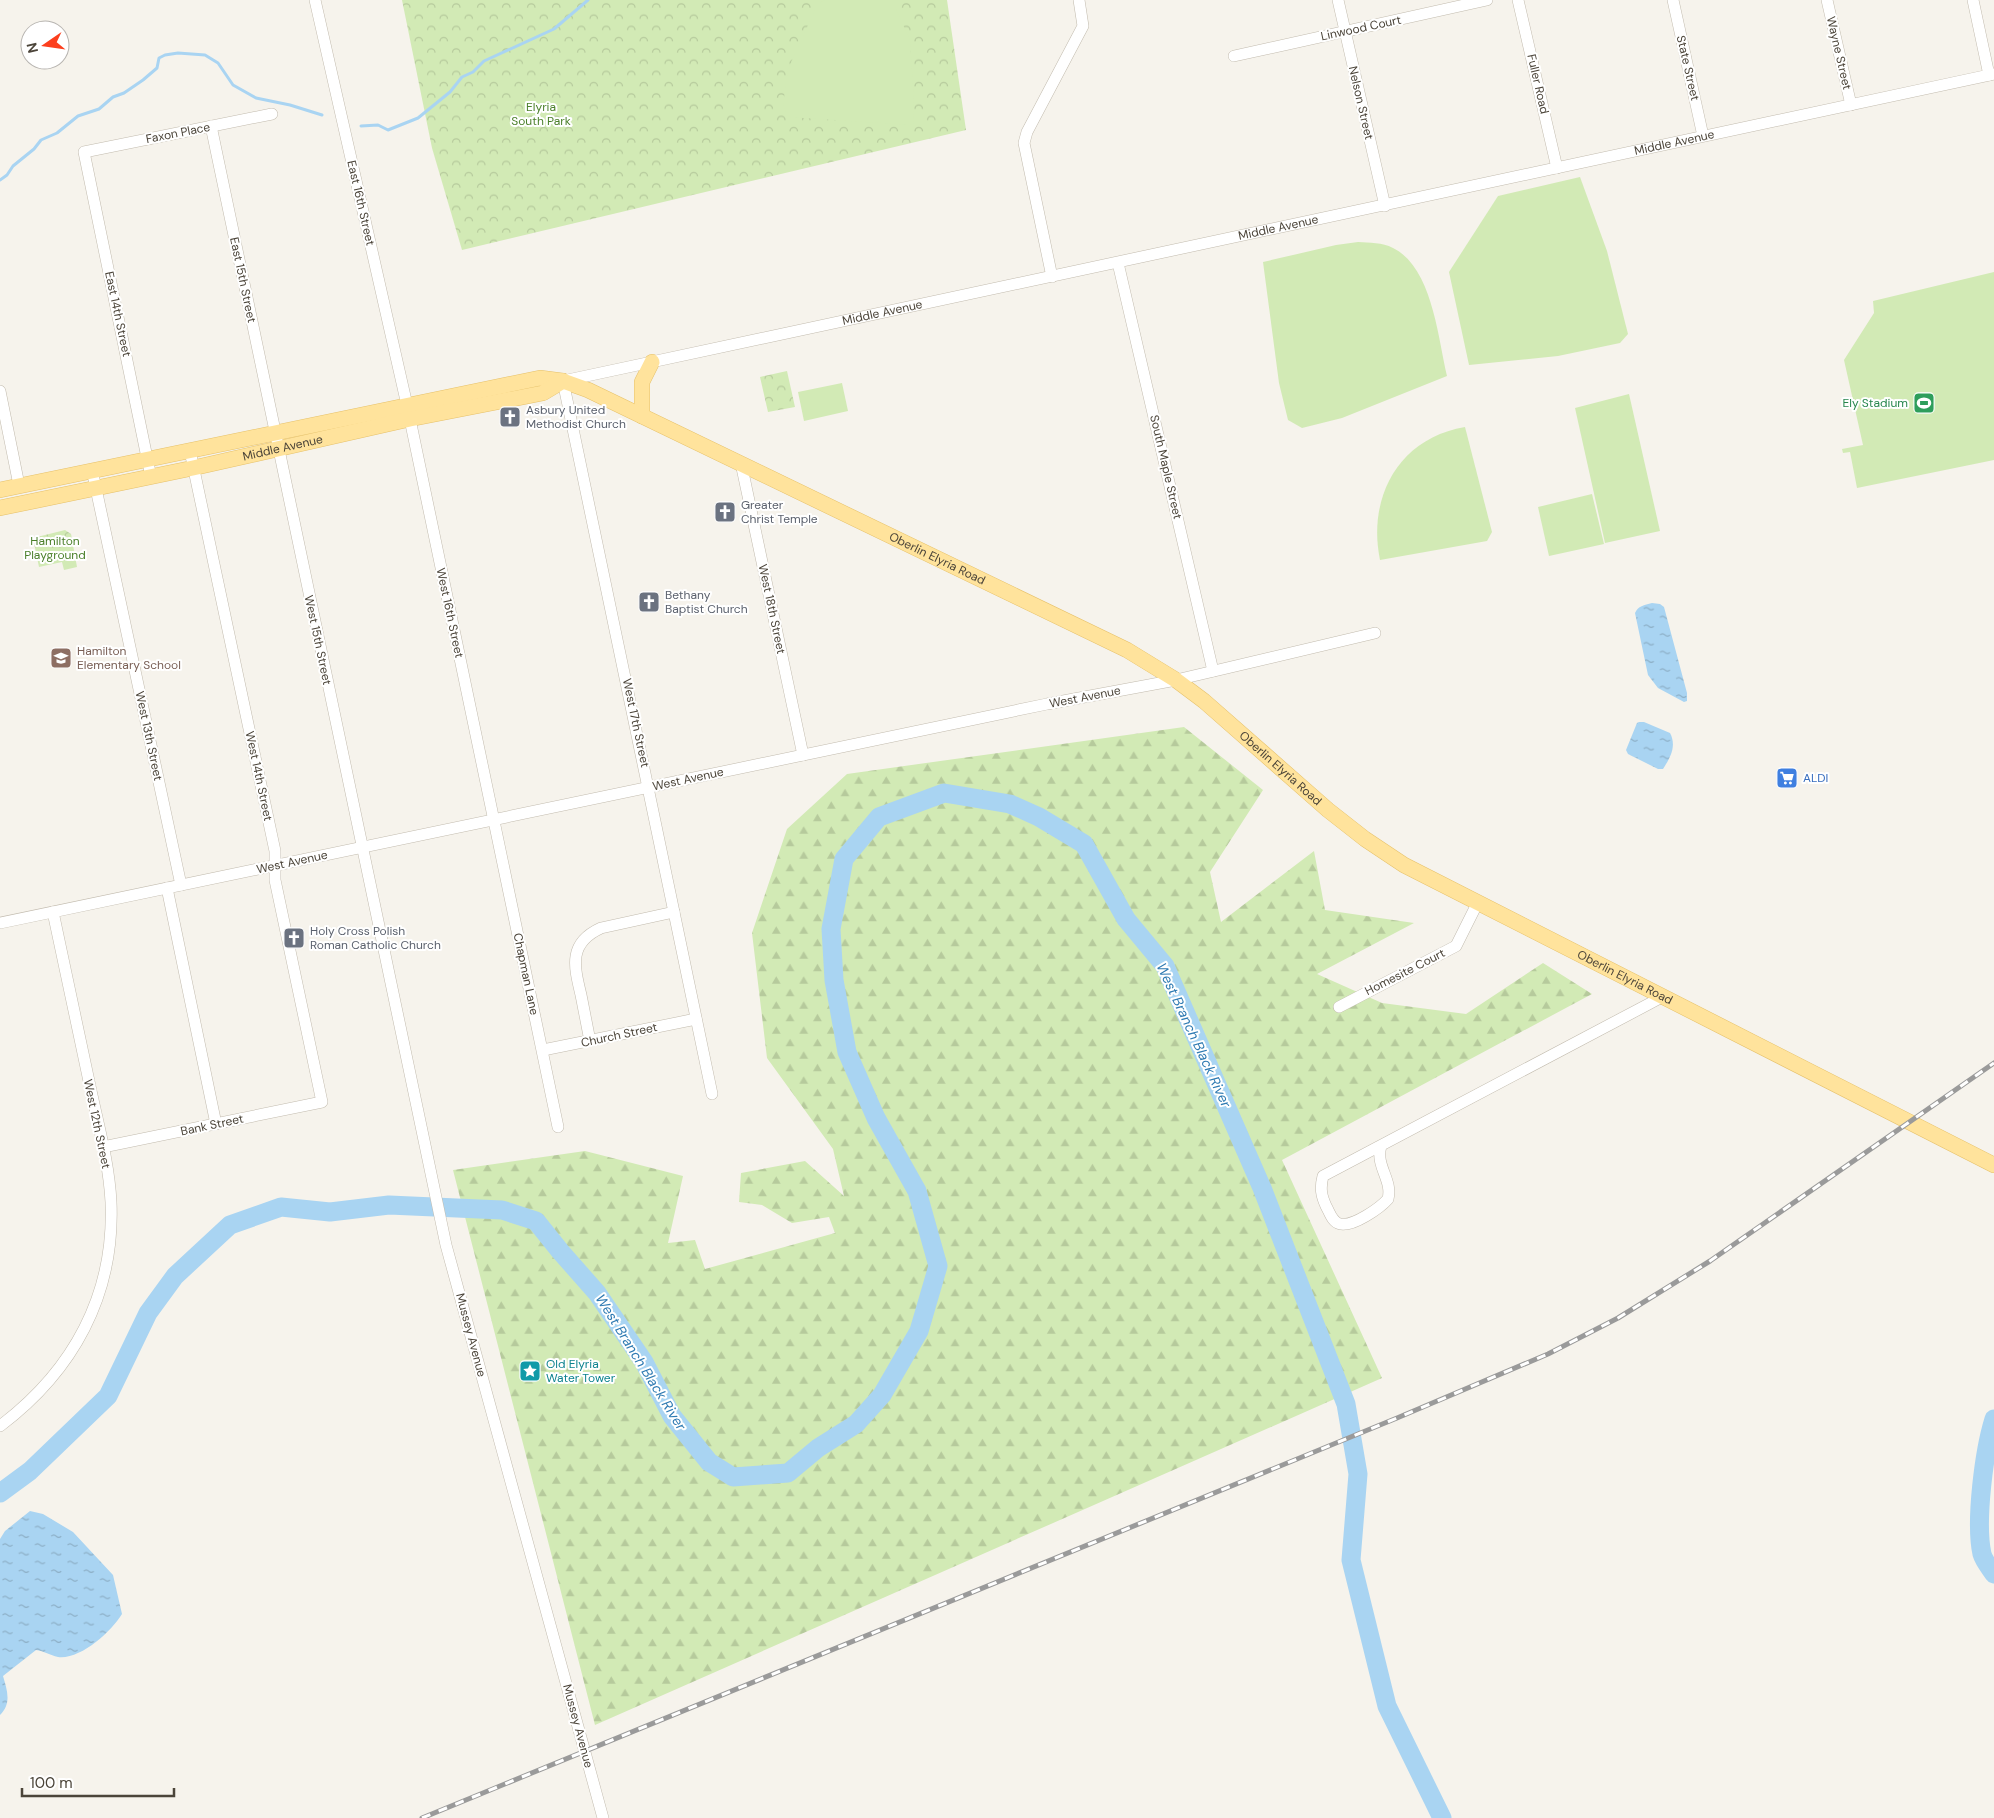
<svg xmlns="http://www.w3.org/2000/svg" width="1994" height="1818" font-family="'DM Sans',sans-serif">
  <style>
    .forest { fill: url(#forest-firs) }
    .park { fill: url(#park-crowns) }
    .pitch { fill: #d2eab5 }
    .water { fill: url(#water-ripples) }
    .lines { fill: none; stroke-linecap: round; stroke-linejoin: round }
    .stream { stroke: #a9d4f2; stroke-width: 3 }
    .river { stroke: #a9d4f2; stroke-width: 19 }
    .minor-casing { stroke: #c2bbae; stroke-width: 12 }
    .major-casing { stroke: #e6c16a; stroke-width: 16 }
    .minor { stroke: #fff; stroke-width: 11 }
    .major { stroke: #ffe39c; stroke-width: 15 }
    .rail-casing { stroke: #9a9a9a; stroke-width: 5 }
    .rail { stroke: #fff; stroke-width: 3; stroke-dasharray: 9; stroke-linecap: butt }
    .labels { text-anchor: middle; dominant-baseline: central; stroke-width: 4; stroke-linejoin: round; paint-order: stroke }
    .street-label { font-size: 12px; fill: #4b4439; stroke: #fff }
    .park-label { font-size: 12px; fill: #4a7f2a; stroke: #fff }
    .leisure-label { font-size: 12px; fill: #27864d; stroke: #fff; text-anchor: end }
    .worship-label { font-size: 12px; fill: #5b616d; stroke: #fff; text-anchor: start }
    .education-label { font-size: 12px; fill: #785e54; stroke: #fff; text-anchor: start }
    .shop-label { font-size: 12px; fill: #366cbe; stroke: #fff; text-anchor: start }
    .culture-label { font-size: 12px; fill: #0d838f; stroke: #fff; text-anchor: start }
    .water-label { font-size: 14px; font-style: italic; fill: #2e7ab2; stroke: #fff }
  </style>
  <defs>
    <pattern id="forest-firs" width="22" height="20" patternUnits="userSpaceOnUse" patternTransform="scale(1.25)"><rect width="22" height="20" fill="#d2eab5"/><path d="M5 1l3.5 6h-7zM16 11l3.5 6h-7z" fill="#b6ca9c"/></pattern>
    <pattern id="park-crowns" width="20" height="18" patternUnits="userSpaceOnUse" patternTransform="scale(1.25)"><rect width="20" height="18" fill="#d2eab5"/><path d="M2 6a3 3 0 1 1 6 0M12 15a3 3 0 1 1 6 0" fill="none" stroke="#b6ca9c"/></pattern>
    <pattern id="water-ripples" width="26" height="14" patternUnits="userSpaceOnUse" patternTransform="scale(1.25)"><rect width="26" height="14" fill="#a9d4f2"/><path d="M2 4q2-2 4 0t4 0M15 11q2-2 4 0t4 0" fill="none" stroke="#8caec5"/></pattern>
  </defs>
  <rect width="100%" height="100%" fill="#f6f3ec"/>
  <path class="forest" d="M 1184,727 L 1263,790 L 1210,872 L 1221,922 L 1314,851 L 1325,910 L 1414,923 L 1317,974 L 1382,1003 L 1466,1014 L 1543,963 L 1592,994 L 1282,1160 L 1382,1378 L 595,1725 L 453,1170 L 585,1151 L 683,1176 L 668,1243 L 695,1240 L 705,1269 L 835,1233 L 829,1217 L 792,1223 L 762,1205 L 739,1202 L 741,1173 L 805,1161 L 844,1196 L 833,1149 L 767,1058 L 752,933 L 787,829 L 847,774 Z"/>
  <g class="park">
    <path d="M 402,0 L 947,0 L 966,130 L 462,250 L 432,148 Z"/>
    <path d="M 787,371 L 795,407 L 768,412 L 760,377 Z"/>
    <path d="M 65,530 L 71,534 L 77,567 L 64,570 L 62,562 L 39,567 L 34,543 L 37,537 Z"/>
  </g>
  <g class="pitch">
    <path d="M 826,0 L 892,0 L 910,40 L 914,100 L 913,125 L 788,117 L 783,105 L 788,69 L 818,3 Z"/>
    <path d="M 1580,177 L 1607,251 L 1628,334 L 1620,343 L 1558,356 L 1469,365 L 1449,272 L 1498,196 Z"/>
    <path d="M 1358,242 C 1370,243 1382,242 1393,248 C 1432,267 1438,337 1447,376 L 1342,418 L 1302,428 L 1288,420 L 1279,383 L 1263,262 L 1336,245 Z"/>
    <path d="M 1994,272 L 1994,460 L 1857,488 L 1850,452 L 1843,453 L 1842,449 L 1863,445 L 1844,360 L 1874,313 L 1873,301 Z"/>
    <path d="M 842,383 L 848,411 L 804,421 L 798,392 Z"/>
    <path d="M 1629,394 L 1660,531 L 1605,543 L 1575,408 Z"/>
    <path d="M 1465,427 L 1492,532 L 1487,541 L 1380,560 C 1367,497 1399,438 1465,427 Z"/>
    <path d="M 1592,494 L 1604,544 L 1549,556 L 1538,507 Z"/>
  </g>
  <g class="water">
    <path d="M 1652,603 L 1660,604 L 1664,607 L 1687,693 L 1687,701 L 1684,702 L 1658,688 L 1648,675 L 1635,613 C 1638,606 1644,605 1652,603 Z"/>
    <path d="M 1639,722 L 1644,722 L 1670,733 C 1677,746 1670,758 1663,769 L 1658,769 L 1628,754 L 1626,750 L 1637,723 Z"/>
    <path d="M 30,1511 L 43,1514 L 73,1532 L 113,1575 L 122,1614 C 111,1632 80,1660 58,1657 C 50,1655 44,1651 36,1650 L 3,1676 C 7,1690 12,1703 0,1715 L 0,1539 L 5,1531 Z"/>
  </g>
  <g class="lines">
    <g class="stream">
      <path d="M 361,126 L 378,125 L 388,130 L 418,118 L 450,92 L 462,77 L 473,72 L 484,61 L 554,29 L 588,0"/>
      <path d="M 0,180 L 7,175 L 13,166 L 34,149 L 41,140 L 57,133 L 78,116 L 99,109 L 113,97 L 124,93 L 143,80 L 157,68 L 159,58 L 165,55 L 178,53 L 205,55 L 218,63 L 233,85 L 256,98 L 290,105 L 322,115"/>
    </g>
    <g class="river">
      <path d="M 1994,1419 C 1984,1451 1975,1522 1982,1554 C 1984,1561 1990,1568 1994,1574"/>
      <path d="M 0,1493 L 30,1471 L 108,1396 L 148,1313 L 175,1276 L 230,1225 L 281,1207 L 330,1212 L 389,1205 L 502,1210 L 536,1221 L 560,1251 L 597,1293 L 644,1362 L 672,1416 L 709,1462 L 733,1477 L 788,1473 L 818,1448 L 856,1424 L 882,1395 L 919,1331 L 938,1266 L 917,1191 L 876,1118 L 847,1052 L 834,980 L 831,929 L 844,859 L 879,817 L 944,793 L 1010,804 L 1039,817 L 1084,844 L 1126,919 L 1165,966 L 1262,1188 L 1346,1404 L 1358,1474 L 1351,1560 L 1387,1706 L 1442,1818"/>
    </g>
    <g class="minor-casing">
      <g id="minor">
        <path d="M 315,0 L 407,405 L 558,1127"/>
        <path d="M 1338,0 L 1385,206"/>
        <path d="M 1518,0 L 1557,168"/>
        <path d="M 1673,0 L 1703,136"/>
        <path d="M 1827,0 L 1851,105"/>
        <path d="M 1973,0 L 1989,75"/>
        <path d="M 1234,56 L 1487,0"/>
        <path d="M 211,126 L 446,1245 L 603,1818"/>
        <path d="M 1118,263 L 1213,671"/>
        <path d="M 1052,277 L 1024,143 L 1027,132 L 1083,26 L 1079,0"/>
        <path d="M 0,391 L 19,485"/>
        <path d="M 741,463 L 803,755"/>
        <path d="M 92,470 L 181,885"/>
        <path d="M 151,477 L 84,152 L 272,114"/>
        <path d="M 167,888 L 216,1124"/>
        <path d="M 0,923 L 1047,704 L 1176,680 L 1375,633"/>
        <path d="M 1339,1007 L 1456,946 L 1477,904"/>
        <path d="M 590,1041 C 587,1025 584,1010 581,995 C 574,966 568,943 601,928 L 674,912"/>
        <path d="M 543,1050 L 696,1019"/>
        <path id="s1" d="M 712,1094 L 563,381 L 1994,74"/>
        <path d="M 1381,1146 C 1375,1166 1393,1180 1388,1199 C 1380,1208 1353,1227 1340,1224 C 1332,1222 1330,1213 1326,1206 C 1321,1195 1320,1188 1323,1176 L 1662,997"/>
        <path d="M 103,1147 L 322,1102 L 275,880 L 275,851 L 190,451"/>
        <path d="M 0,1426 C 73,1371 115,1295 111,1202 C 109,1163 98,1124 90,1086 C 78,1028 65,970 53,912"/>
      </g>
    </g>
    <g class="major-casing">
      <g id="major">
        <path d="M 642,416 L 642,382 L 652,362"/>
        <path id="s2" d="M 0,490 L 540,378 L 563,381 L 588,390 L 1127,650 L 1176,680 L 1204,701 L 1328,810 L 1365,839 L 1404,865 L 1994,1165"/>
        <path id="s3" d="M 0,508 L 193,468 L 410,419 L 543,393 L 563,381"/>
      </g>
    </g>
    <use href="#minor" class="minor"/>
    <use href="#major" class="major"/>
    <g class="rail-casing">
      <path id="rail" d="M 422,1818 L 1397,1418 L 1548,1354 L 1618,1318 L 1710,1261 L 1994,1063"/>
    </g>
    <use href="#rail" class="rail"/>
  </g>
  <defs>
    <g id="stadium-square" transform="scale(1.125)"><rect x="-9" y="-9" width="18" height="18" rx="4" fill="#2e9e5b" stroke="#fff"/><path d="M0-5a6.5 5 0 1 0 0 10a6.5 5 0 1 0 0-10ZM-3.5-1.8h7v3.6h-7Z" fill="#fff"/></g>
    <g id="church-square" transform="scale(1.125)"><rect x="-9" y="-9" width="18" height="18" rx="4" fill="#6b7280" stroke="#fff"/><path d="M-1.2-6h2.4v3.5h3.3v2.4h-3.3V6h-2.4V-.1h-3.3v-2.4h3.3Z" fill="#fff"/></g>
    <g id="school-square" transform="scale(1.125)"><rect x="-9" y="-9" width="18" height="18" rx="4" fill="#8d6e63" stroke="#fff"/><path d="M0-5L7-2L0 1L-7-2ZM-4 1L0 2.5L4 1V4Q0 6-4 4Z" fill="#fff"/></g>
    <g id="supermarket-square" transform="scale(1.125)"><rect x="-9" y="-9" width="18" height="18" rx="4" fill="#3f7fe0" stroke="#fff"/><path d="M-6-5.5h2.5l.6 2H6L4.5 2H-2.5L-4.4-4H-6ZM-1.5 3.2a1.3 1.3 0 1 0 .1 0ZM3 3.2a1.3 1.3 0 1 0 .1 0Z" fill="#fff"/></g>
    <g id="sight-square" transform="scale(1.125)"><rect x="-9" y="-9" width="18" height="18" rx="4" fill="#0f9aa8" stroke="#fff"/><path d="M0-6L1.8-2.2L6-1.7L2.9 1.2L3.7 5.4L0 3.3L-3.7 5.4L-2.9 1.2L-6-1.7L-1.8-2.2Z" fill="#fff"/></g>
  </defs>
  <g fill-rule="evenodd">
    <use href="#stadium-square" x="1924" y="403"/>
    <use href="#church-square" x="510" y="417"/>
    <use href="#church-square" x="725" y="512"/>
    <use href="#church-square" x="649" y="602"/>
    <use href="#school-square" x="61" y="658"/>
    <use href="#supermarket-square" x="1787" y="778"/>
    <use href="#church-square" x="294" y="938"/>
    <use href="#sight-square" x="530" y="1371"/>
  </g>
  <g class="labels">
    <g class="street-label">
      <text transform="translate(1361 28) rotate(-12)">Linwood Court</text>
      <text transform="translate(1839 53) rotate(77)">Wayne Street</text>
      <text transform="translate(1688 68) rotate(77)">State Street</text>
      <text transform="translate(1538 84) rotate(77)">Fuller Road</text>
      <text transform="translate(1361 103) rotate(77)">Nelson Street</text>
      <text transform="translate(178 133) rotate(-11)">Faxon Place</text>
      <text stroke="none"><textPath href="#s1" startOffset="1865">Middle Avenue</textPath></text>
      <text transform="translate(361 203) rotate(77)">East 16th Street</text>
      <text stroke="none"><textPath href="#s1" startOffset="1460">Middle Avenue</textPath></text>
      <text transform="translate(243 280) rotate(78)">East 15th Street</text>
      <text stroke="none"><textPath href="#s1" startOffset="1055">Middle Avenue</textPath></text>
      <text transform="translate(118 314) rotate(78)">East 14th Street</text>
      <text stroke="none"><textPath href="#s3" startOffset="289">Middle Avenue</textPath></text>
      <text transform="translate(1166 467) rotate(77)">South Maple Street</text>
      <text stroke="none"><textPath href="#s2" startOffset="989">Oberlin Elyria Road</textPath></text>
      <text transform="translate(772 609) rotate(78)">West 18th Street</text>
      <text transform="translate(450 613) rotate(78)">West 16th Street</text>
      <text transform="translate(318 640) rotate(78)">West 15th Street</text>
      <text transform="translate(1085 697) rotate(-11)">West Avenue</text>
      <text transform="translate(636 723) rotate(78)">West 17th Street</text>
      <text transform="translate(149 736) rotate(78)">West 13th Street</text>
      <text stroke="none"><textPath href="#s2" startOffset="1394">Oberlin Elyria Road</textPath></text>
      <text transform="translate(259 776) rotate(78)">West 14th Street</text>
      <text transform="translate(688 779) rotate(-12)">West Avenue</text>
      <text transform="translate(292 862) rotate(-12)">West Avenue</text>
      <text transform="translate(1405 972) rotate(-27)">Homesite Court</text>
      <text transform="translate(526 974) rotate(78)">Chapman Lane</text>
      <text stroke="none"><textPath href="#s2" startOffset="1799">Oberlin Elyria Road</textPath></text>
      <text transform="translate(619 1035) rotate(-12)">Church Street</text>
      <text transform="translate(97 1124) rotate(78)">West 12th Street</text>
      <text transform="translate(212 1125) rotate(-12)">Bank Street</text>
      <text transform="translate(471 1335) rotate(75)">Mussey Avenue</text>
      <text transform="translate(578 1726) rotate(75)">Mussey Avenue</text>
    </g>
    <g class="park-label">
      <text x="541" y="107">Elyria<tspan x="541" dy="14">South Park</tspan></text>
      <text x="55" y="541">Hamilton<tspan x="55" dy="14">Playground</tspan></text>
    </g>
    <g class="leisure-label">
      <text x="1908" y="403">Ely Stadium</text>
    </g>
    <g class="worship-label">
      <text x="526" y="410">Asbury United<tspan x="526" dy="14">Methodist Church</tspan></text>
      <text x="741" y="505">Greater<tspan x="741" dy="14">Christ Temple</tspan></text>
      <text x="665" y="595">Bethany<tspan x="665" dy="14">Baptist Church</tspan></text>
      <text x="310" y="931">Holy Cross Polish<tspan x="310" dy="14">Roman Catholic Church</tspan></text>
    </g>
    <g class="education-label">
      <text x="77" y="651">Hamilton<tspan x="77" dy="14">Elementary School</tspan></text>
    </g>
    <g class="shop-label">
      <text x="1803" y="778">ALDI</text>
    </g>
    <g class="culture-label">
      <text x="546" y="1364">Old Elyria<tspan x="546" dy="14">Water Tower</tspan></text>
    </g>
    <g class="water-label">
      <text transform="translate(1194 1035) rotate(65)">West Branch Black River</text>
      <text transform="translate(641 1362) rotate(58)">West Branch Black River</text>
    </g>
  </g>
  <g transform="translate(45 45) rotate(257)"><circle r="24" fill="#ffffff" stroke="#b7b4b0"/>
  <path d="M0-4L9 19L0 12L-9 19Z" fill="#fc3f1d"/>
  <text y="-8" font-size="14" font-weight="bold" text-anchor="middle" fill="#4b4439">N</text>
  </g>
  <path d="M22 1788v8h152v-8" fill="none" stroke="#4b4439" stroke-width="2.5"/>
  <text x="30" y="1788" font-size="15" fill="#4b4439" stroke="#ffffff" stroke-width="4" paint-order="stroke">100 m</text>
</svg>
